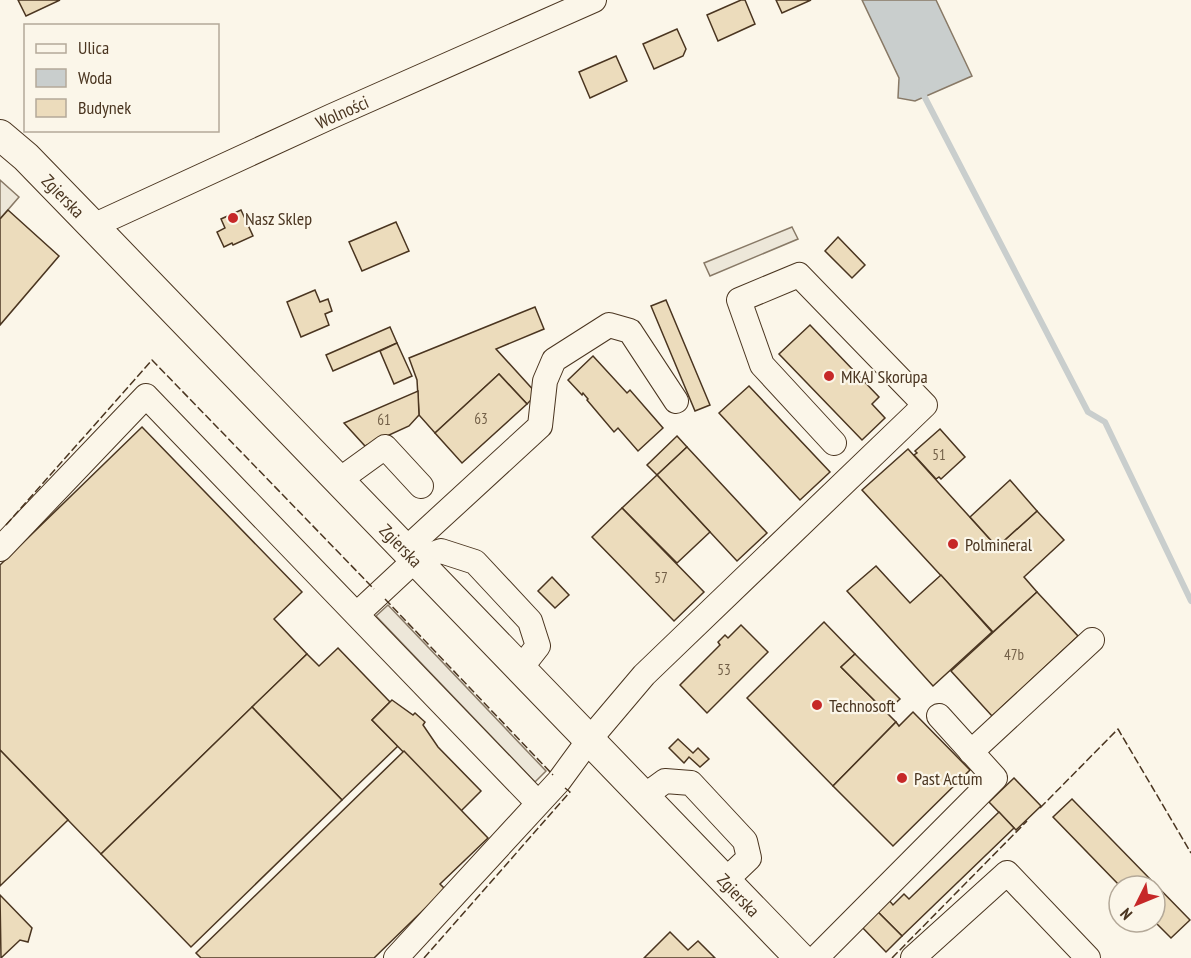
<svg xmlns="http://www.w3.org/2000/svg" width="1191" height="958" font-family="'PT Sans Narrow',sans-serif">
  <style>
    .parking { fill: #ede7d9; stroke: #887966; stroke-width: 1.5 }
    .water { fill: #c9cecd; stroke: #887966; stroke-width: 1.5 }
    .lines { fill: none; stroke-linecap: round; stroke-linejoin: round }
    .stream { stroke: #c9cecd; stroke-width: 6 }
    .building { fill: #ecdcbc; stroke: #4a3520; stroke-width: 1.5 }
    .minor-casing { stroke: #4a3520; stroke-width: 26 }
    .major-casing { stroke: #4a3520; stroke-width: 32 }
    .minor { stroke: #fbf6e9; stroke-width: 24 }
    .major { stroke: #fbf6e9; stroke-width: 30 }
    .fence { stroke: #4a3520; stroke-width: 1.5; stroke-dasharray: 8 3; stroke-linecap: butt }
    .poi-dot { fill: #c62828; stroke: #fbf6e9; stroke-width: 2 }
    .labels { text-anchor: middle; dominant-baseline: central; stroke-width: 4.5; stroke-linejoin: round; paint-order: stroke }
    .number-label { font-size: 15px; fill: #725f47 }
    .street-label { font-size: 18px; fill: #4a3520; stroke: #fbf6e9 }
    .poi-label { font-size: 18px; fill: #4a3520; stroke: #fbf6e9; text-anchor: start }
  </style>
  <rect width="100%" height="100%" fill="#fbf6e9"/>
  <g class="parking">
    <path d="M 0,180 L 19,197 L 0,219 Z"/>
    <path d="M 792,227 L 798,239 L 710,276 L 704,263 Z"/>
    <path d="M 388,605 L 546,771 L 535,782 L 376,616 Z"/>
  </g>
  <path class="water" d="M 862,0 L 936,0 L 972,76 L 915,101 L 898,98 L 899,78 Z"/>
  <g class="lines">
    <path class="stream" d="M 921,90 L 1088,412 L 1105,422 L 1191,601"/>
  </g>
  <g class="building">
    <path d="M 18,0 L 60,0 L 26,16 Z"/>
    <path d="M 741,0 L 745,0 L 755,24 L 718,41 L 707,15 Z"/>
    <path d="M 776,0 L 811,0 L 782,13 Z"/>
    <path d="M 677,29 L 686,49 L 683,56 L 654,69 L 643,44 Z"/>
    <path d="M 616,56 L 627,81 L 590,98 L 579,72 Z"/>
    <path d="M 8,210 L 59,256 L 0,325 L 0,219 Z"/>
    <path d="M 241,210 L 253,236 L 233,245 L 232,243 L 224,247 L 217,232 L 225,228 L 221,219 Z"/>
    <path d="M 396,222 L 409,251 L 362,271 L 349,242 Z"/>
    <path d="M 838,237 L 865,265 L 852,278 L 825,251 Z"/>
    <path d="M 315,290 L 320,302 L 328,299 L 332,311 L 325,314 L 329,325 L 301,337 L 287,302 Z"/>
    <path d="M 666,300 L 710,405 L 695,411 L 651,306 Z"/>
    <path d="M 535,307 L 544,329 L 496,349 L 537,394 L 527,404 L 499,374 L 435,433 L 419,415 L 417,380 L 409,358 Z"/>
    <path d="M 810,325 L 879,397 L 872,404 L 885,418 L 862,440 L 779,354 Z"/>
    <path d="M 390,327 L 397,343 L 333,371 L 326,355 Z"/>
    <path d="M 397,343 L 412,376 L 394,384 L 380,351 Z"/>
    <path d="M 593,356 L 627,393 L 630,390 L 663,428 L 638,451 L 618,428 L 614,432 L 587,400 L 588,399 L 583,393 L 582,395 L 568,380 Z"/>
    <path d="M 499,374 L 527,404 L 462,463 L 435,433 Z"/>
    <path d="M 749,386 L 830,472 L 800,500 L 719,413 Z"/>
    <path d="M 418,391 L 419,415 L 409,426 L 365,446 L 344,423 Z"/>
    <path d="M 142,427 L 302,592 L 274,619 L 307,654 L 101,854 L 0,750 L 0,565 Z"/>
    <path d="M 940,429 L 965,457 L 941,479 L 939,477 L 936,479 L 914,455 L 917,453 L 915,451 Z"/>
    <path d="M 677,436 L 687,447 L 657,475 L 647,465 Z"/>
    <path d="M 687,447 L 767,533 L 737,561 L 657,475 Z"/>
    <path d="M 908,449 L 997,547 L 1037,511 L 1064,540 L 1024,577 L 1037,592 L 993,632 L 862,490 Z"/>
    <path d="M 657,475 L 710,532 L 677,563 L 622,508 Z"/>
    <path d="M 1010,480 L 1037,511 L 997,547 L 970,517 Z"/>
    <path d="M 622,508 L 704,592 L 674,621 L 592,537 Z"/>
    <path d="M 876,566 L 910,603 L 941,575 L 992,632 L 933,686 L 847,591 Z"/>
    <path d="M 552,577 L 569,595 L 555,608 L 538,591 Z"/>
    <path d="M 1037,592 L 1078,636 L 992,716 L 951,671 Z"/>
    <path d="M 824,622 L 855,654 L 841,667 L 896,722 L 833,786 L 747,698 Z"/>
    <path d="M 741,625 L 768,652 L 707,713 L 680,685 L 720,645 L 718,642 L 725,635 L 728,638 Z"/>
    <path d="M 338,648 L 390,702 L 372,720 L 398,746 L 342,800 L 252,707 L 307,654 L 319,666 Z"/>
    <path d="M 855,654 L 900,699 L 886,712 L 841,667 Z"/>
    <path d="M 392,700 L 413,715 L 415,713 L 425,722 L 423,725 L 438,747 L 481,791 L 461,811 L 372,720 Z"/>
    <path d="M 252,707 L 342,800 L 191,947 L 101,854 Z"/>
    <path d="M 913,712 L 970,770 L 893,846 L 833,786 L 896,722 L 899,726 Z"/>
    <path d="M 678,739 L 693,753 L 698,748 L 709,759 L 700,767 L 689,757 L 684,763 L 669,748 Z"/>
    <path d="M 0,750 L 68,820 L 0,886 Z"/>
    <path d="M 404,751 L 488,838 L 440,884 L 445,889 L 374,958 L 201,958 L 196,953 Z"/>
    <path d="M 1014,778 L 1041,806 L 1016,830 L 989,802 Z"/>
    <path d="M 1072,799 L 1190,920 L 1171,938 L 1155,922 L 1155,886 L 1120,886 L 1053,817 Z"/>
    <path d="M 999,812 L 1014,828 L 902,936 L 876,910 L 888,899 L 893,905 L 904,894 L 909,899 Z"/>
    <path d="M 0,895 L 32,928 L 28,942 L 20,940 L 1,958 Z"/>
    <path d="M 876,910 L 902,936 L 886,952 L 860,925 Z"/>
    <path d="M 670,932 L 688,950 L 698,941 L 715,958 L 644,958 Z"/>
  </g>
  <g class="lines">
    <g class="minor-casing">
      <g id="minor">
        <path id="s1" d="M 93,226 L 332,116 L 594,0"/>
        <path d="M 338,481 L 385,447 L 421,486"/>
        <path d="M 0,549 L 146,396 L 538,803"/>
        <path d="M 405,550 L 540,426 L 545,381 L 554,360 L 609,325 L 630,331 L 676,401"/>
        <path d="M 357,614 L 415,560 L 441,551 L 475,562 L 530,621 L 538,646 L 520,669"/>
        <path d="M 971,752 L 1092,640"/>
        <path d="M 643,797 L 665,781 L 691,783 L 745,841 L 749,858 L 725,881"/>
        <path d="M 396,958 L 559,781 L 589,740 L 644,675 L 925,405 L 799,275 L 739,300 L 762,365 L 834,443"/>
        <path d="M 816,958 L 995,778 L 939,716"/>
        <path d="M 913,958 L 1007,873 L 1088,958"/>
      </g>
    </g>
    <g class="major-casing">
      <g id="major">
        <path id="s2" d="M 0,135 L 26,157 L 93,226 L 800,958"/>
      </g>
    </g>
    <use href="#minor" class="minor"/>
    <use href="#major" class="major"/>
    <g class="fence">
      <path d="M 6,525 L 152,360 L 374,589"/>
      <path d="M 385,599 L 553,775"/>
      <path d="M 1040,808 L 1118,729 L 1191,853"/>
      <path d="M 424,958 L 570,792 L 565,788"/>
      <path d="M 892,958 L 1027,821"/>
    </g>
  </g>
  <g class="poi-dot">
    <circle cx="233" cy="218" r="6"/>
    <circle cx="829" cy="376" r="6"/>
    <circle cx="953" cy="544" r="6"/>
    <circle cx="817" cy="705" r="6"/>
    <circle cx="902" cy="778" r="6"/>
  </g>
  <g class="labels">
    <g class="number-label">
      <text x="481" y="418">63</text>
      <text x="384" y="419">61</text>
      <text x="939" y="454">51</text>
      <text x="661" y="577">57</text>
      <text x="1014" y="654">47b</text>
      <text x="724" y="669">53</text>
    </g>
    <g class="street-label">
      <text stroke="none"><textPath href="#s1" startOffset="274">Wolności</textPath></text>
      <text stroke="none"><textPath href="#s2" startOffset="88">Zgierska</textPath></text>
      <text stroke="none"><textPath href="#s2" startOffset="574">Zgierska</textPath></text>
      <text stroke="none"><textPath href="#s2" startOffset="1060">Zgierska</textPath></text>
    </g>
    <g class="poi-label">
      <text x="245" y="218">Nasz Sklep</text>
      <text x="841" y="376">MKAJ Skorupa</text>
      <text x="965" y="544">Polmineral</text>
      <text x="829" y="705">Technosoft</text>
      <text x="914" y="778">Past Actum</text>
    </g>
  </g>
  <rect x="24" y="24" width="195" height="108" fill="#fbf6e9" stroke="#b4a999" stroke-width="1.5"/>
  <rect x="36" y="44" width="30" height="9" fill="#fbf6e9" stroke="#b4a999" stroke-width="1.5"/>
  <text x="78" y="54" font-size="18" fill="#4a3520">Ulica</text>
  <rect x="36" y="69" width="30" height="18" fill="#c9cecd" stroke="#b4a999" stroke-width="1.5"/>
  <text x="78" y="84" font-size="18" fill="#4a3520">Woda</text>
  <rect x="36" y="99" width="30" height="18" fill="#ecdcbc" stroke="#b4a999" stroke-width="1.5"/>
  <text x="78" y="114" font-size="18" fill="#4a3520">Budynek</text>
  <g transform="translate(1137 904) rotate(227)"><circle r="28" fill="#fbf6e9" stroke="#b4a999" stroke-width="1.5"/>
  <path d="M0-4.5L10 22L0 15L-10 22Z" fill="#c62828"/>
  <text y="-9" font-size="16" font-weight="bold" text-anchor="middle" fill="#4a3520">N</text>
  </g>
</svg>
